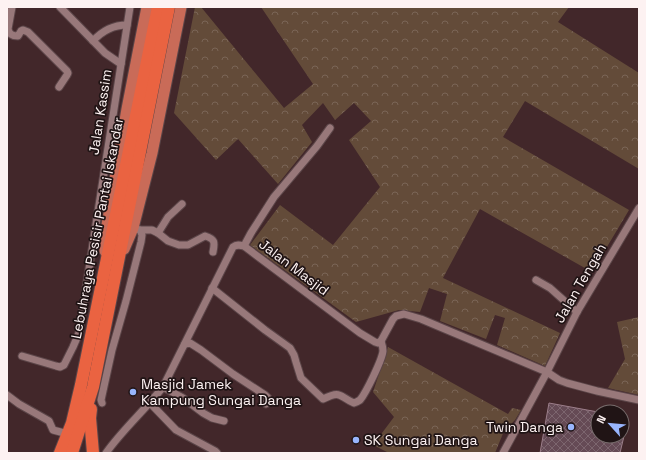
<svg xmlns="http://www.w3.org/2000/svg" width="646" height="460" font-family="'Space Grotesk',sans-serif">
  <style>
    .forest { fill: url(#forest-crowns) }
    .building { fill: url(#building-cross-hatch); stroke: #9c7e8a }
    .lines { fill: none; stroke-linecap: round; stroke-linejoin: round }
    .street-casing { stroke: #5b4548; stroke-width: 9 }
    .primary-casing { stroke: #5b4548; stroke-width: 13 }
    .highway-casing { stroke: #5b4548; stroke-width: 14 }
    .street { stroke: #98787a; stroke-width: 7 }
    .primary { stroke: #c96b58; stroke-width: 11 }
    .highway { stroke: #ea6341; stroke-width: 12 }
    .poi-dot { fill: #98b5fd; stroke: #201415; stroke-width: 1.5 }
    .labels { text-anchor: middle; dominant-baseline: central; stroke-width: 3.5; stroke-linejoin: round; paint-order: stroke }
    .street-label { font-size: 14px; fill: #fdf2f2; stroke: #201415 }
    .poi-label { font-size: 14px; fill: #fdf2f2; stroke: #201415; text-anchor: start }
  </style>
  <defs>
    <pattern id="forest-crowns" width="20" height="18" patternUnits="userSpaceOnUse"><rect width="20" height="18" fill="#634b39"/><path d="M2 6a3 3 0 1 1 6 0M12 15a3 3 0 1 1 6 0" fill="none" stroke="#7a6556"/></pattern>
    <pattern id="building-cross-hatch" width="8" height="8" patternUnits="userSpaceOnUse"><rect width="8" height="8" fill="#654a55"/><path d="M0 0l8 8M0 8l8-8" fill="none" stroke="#7c656e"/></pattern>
  </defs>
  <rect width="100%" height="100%" fill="#42272a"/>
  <g class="forest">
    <path d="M 195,7 L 201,7 L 284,108 L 313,84 L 261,7 L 569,7 L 558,22 L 639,73 L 639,169 L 525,101 L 503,137 L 629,210 L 592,272 L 480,209 L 443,278 L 560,333 L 545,366 L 497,345 L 505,318 L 495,315 L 486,339 L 440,321 L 447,294 L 429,288 L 420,312 L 399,310 L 356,322 L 250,245 L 280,205 L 333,245 L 380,187 L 349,140 L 371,121 L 354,103 L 335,120 L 323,103 L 302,125 L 312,142 L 278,184 L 238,139 L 216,160 L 174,113 Z"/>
    <path d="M 639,317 L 639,395 L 608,388 L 625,359 L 617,322 Z"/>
    <path d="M 388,347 L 508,414 L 512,408 L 521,410 L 515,420 L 504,431 L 495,453 L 389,453 L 373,445 L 394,417 L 373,392 Z"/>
  </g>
  <g class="building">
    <path d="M 549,403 L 598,412 L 598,436 L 624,436 L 620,453 L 540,453 Z"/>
    <path d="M 622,417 L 627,418 L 624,433 L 622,432 Z"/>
  </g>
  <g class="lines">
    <g class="street-casing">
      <g id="street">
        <path d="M 12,7 L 8,29 C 9,34 12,36 18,36 L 21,31 L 23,30 L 28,32 L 67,71 L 68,73 L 67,75 L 59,87"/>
        <path d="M 60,7 L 105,53 L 121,64"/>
        <path d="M 93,41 C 102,31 113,25 127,25"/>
        <path d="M 140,230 L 152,230 L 158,233 L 168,241 L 179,245 L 188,245 L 205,236 C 215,239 215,242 213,252"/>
        <path d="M 158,233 L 168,217 L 182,204"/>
        <path d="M 244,246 L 251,233 L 274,197 L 317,146 L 330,128"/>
        <path d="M 536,280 L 550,288 L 577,312"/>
        <path d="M 212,288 L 265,330 L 290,348 L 294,355 L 296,362 L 301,378 L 323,399 C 342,390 338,396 354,403 C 357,402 357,402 360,400 C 366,393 382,360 383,351 C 383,348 382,344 381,341"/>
        <path d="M 185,344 L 190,343 L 201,350 L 233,374 L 265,395 L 268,398 L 266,404"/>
        <path d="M 22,356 L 56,366 L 60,367 L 64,365 L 73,347 L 79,333 L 130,7"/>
        <path d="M 163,387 L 183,398 L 203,413 L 212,418 L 224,421"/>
        <path d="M 7,395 L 19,404 L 49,421 L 53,430 L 68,434"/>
        <path d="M 102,403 L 101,400 L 112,350 L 126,301 L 141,242 L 142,235 L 140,230 L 133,228"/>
        <path d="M 150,403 L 176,430 L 215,451 L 217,453"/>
        <path d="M 106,453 C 123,429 145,410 163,387 L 233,247 C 237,244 240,245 244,246 L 360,333 L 375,342 L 378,343 L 381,341 L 393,319 L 396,316 L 404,314 L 421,319 L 547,372 L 559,380 L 567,383 L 597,391 L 639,400"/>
        <path d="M 503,453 L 547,372 L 577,312 L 639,208"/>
      </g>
    </g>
    <g class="primary-casing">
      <g id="primary">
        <path d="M 124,249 L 133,228 L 152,153 L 181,7"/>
        <path d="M 105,251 L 105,237 L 127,109 L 147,7"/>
      </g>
    </g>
    <g class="highway-casing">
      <g id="highway">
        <path d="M 91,409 L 90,418 L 93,453"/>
        <path d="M 60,453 L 72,423 L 81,385 L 120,195 L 158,7"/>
        <path d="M 72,453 L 93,387 L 169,7"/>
      </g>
    </g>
    <use href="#street" class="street"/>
    <use href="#primary" class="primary"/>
    <use href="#highway" class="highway"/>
  </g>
  <g class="poi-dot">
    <circle cx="133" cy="392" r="4"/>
    <circle cx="571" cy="427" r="4"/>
    <circle cx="356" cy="440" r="4"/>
  </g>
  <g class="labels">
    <g class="street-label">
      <text transform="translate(100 112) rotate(-81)">Jalan Kassim</text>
      <text transform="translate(97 228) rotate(-79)">Lebuhraya Pesisir Pantai Iskandar</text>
      <text transform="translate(294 267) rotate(37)">Jalan Masjid</text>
      <text transform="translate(580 283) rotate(-60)">Jalan Tengah</text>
    </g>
    <g class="poi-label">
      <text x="141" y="384">Masjid Jamek<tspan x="141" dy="16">Kampung Sungai Danga</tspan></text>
      <text x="563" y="427" text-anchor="end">Twin Danga</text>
      <text x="364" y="440">SK Sungai Danga</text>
    </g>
  </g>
  <rect width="646" height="460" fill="none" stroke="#fdf2f2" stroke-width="16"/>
  <g transform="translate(610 424) rotate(297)"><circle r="19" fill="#201415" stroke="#786d6d"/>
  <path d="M0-3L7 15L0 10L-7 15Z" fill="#98b5fd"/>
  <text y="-6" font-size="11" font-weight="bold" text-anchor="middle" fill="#fdf2f2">N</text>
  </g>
</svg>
